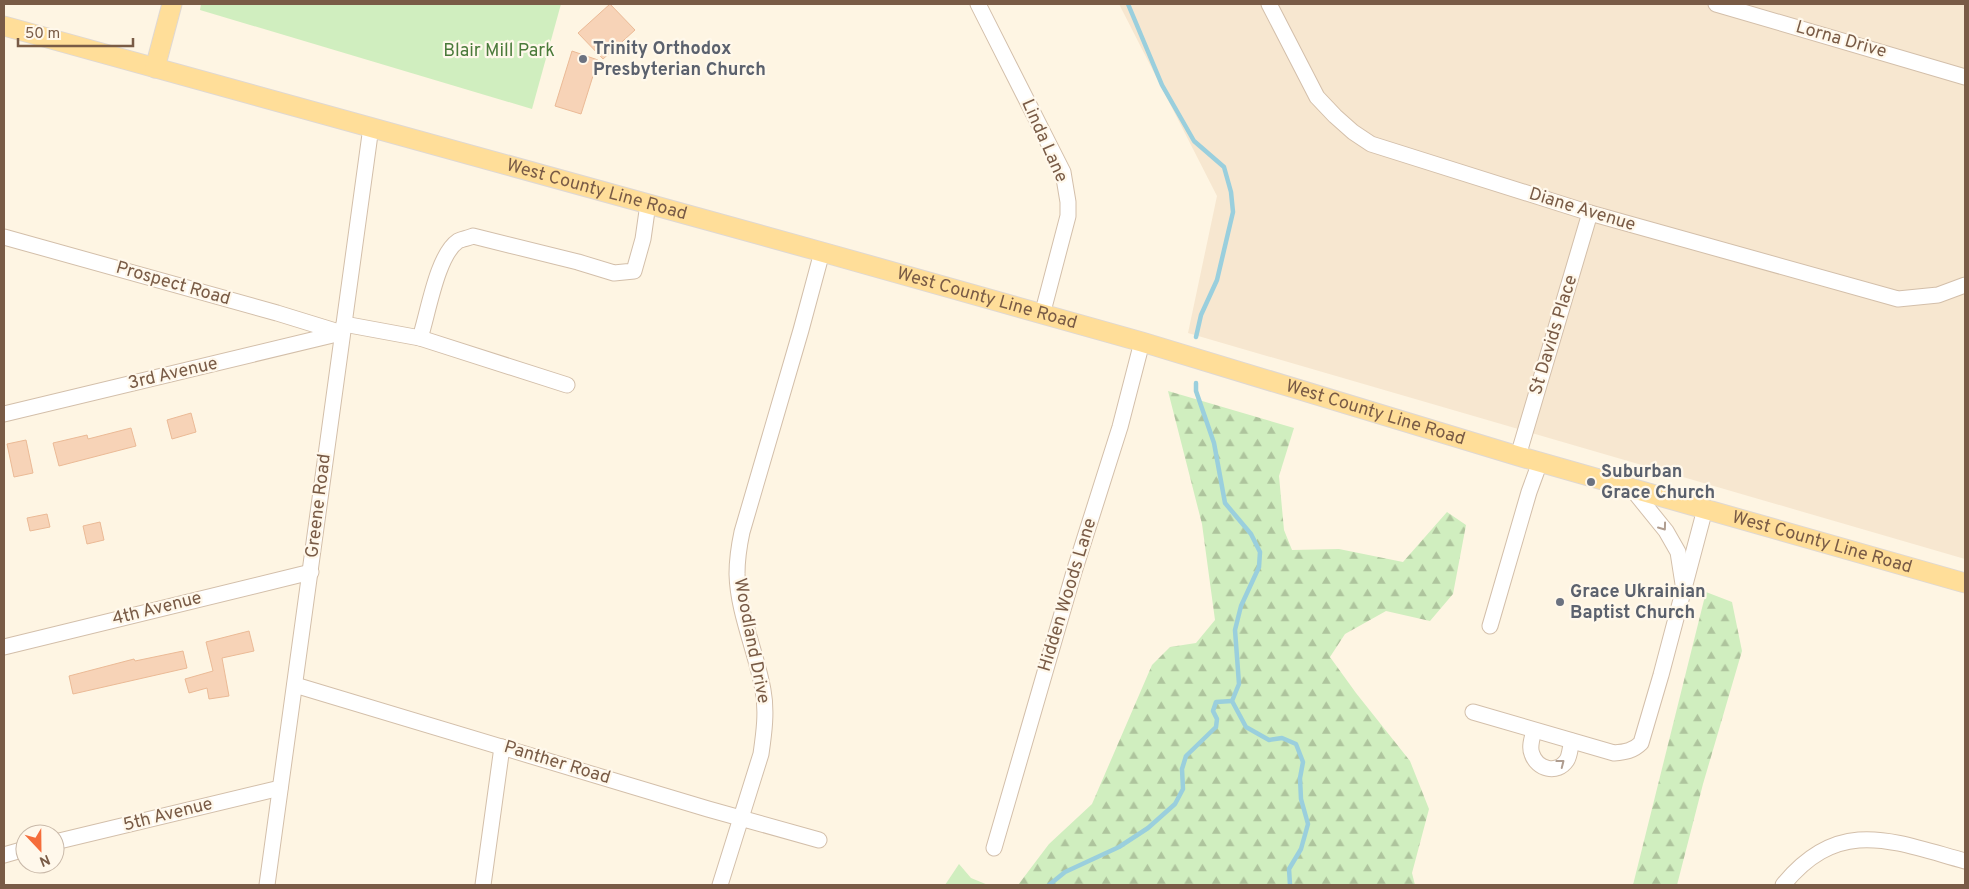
<svg xmlns="http://www.w3.org/2000/svg" width="1969" height="889" font-family="Overpass,sans-serif">
  <style>
    .residential { fill: #f7e7d0 }
    .green { fill: #d0eebf }
    .forest { fill: url(#forest-firs) }
    .lines { fill: none; stroke-linecap: round; stroke-linejoin: round }
    .stream { stroke: #9acfdd; stroke-width: 4.5 }
    .building { fill: #f7d3b7; stroke: #ebba96 }
    .minor-casing { stroke: #d3bfaa; stroke-width: 17 }
    .major-casing { stroke: #dfd8d3; stroke-width: 21 }
    .minor { stroke: #fff; stroke-width: 15 }
    .major { stroke: #ffde99; stroke-width: 19 }
    .oneway { stroke: #af9d90 }
    .worship-dot { fill: #6b7280; stroke: #fff8eb; stroke-width: 2 }
    .labels { text-anchor: middle; dominant-baseline: central; stroke-width: 4.5; stroke-linejoin: round; paint-order: stroke }
    .street-label { font-size: 18px; fill: #795b46; stroke: #fff8eb }
    .worship-label { font-size: 18px; font-weight: bold; fill: #5b616d; stroke: #fff8eb; text-anchor: start }
    .park-label { font-size: 18px; fill: #4a7a3a; stroke: #fff8eb }
  </style>
  <defs>
    <pattern id="forest-firs" width="22" height="20" patternUnits="userSpaceOnUse" patternTransform="scale(1.25)"><rect width="22" height="20" fill="#d0eebf"/><path d="M5 1l3.5 6h-7zM16 11l3.5 6h-7z" fill="#aec49d"/></pattern>
  </defs>
  <rect width="100%" height="100%" fill="#fef5e3"/>
  <path class="residential" d="M 1119,4 L 1965,4 L 1965,559 L 1188,333 L 1217,196 Z"/>
  <g class="green">
    <path d="M 201,4 L 561,4 L 532,109 L 200,10 Z"/>
    <path d="M 959,864 L 971,878 L 988,885 L 945,885 Z"/>
  </g>
  <g class="forest">
    <path d="M 1168,391 L 1294,428 L 1279,476 L 1284,530 L 1292,550 L 1339,549 L 1403,562 L 1447,512 L 1466,525 L 1453,594 L 1430,621 L 1386,611 L 1345,634 L 1330,657 L 1356,693 L 1410,761 L 1429,809 L 1412,873 L 1415,885 L 1018,885 L 1049,844 L 1092,804 L 1152,665 L 1170,647 L 1196,643 L 1215,620 L 1202,524 Z"/>
    <path d="M 1706,592 L 1732,602 L 1742,651 L 1703,784 L 1677,885 L 1633,885 Z"/>
  </g>
  <g class="lines">
    <g class="stream">
      <path d="M 1128,4 L 1162,85 L 1194,141 L 1224,167 L 1231,192 L 1233,212 L 1217,280 L 1201,315 L 1196,337"/>
      <path d="M 1196,383 L 1196,391 L 1214,443 L 1225,503 L 1251,534 L 1260,552 L 1259,567 L 1241,606 L 1235,630 L 1239,684 L 1232,701 L 1246,727 L 1269,740 L 1282,738 L 1296,744 L 1303,762 L 1300,778 L 1301,799 L 1308,824 L 1301,849 L 1289,869 L 1290,885"/>
      <path d="M 1049,885 L 1065,872 L 1119,847 L 1148,828 L 1175,804 L 1183,789 L 1182,769 L 1186,756 L 1216,727 L 1217,719 L 1213,711 L 1216,702 L 1232,701"/>
    </g>
  </g>
  <g class="building">
    <path d="M 610,4 L 635,30 L 603,59 L 578,33 Z"/>
    <path d="M 572,51 L 598,60 L 581,114 L 555,106 Z"/>
    <path d="M 191,413 L 196,432 L 172,439 L 167,420 Z"/>
    <path d="M 131,428 L 136,446 L 59,466 L 53,443 L 87,435 L 88,439 Z"/>
    <path d="M 26,440 L 33,473 L 14,477 L 7,444 Z"/>
    <path d="M 47,514 L 50,527 L 30,531 L 27,518 Z"/>
    <path d="M 100,522 L 104,540 L 87,544 L 83,526 Z"/>
    <path d="M 249,631 L 254,651 L 222,658 L 229,696 L 209,699 L 207,688 L 189,693 L 185,679 L 213,671 L 206,642 Z"/>
    <path d="M 183,651 L 187,668 L 73,694 L 69,676 L 134,659 L 135,661 Z"/>
  </g>
  <g class="lines">
    <g class="minor-casing">
      <g id="minor">
        <path d="M 978,4 L 1063,172 L 1068,202 L 1068,216 L 1042,315"/>
        <path d="M 1269,4 L 1317,97 L 1335,116 L 1353,132 L 1371,144 L 1590,213 L 1898,299 L 1938,295 L 1965,285"/>
        <path d="M 1716,4 L 1965,77"/>
        <path d="M 4,237 L 277,313 L 342,333"/>
        <path d="M 344,324 L 420,338 C 428,314 437,255 458,241 C 462,239 469,238 473,236 L 578,262 L 614,273 L 634,271 L 643,239 L 648,204"/>
        <path d="M 420,338 L 567,385"/>
        <path d="M 4,414 L 341,333"/>
        <path d="M 1518,456 L 1590,213"/>
        <path d="M 1632,489 L 1666,531 L 1678,552 L 1683,584"/>
        <path d="M 1490,626 L 1529,492 L 1540,462"/>
        <path d="M 4,647 L 311,572"/>
        <path d="M 295,685 L 708,809 L 819,840"/>
        <path d="M 1473,712 L 1614,753 C 1625,752 1633,751 1641,743 L 1661,675 L 1705,509"/>
        <path d="M 1534,731 C 1532,738 1529,747 1532,754 C 1537,769 1557,775 1567,760 C 1570,755 1570,747 1572,741"/>
        <path d="M 55,842 L 280,788"/>
        <path d="M 994,848 L 1074,572 L 1120,427 L 1142,342"/>
        <path d="M 4,855 L 25,849"/>
        <path d="M 267,885 L 371,127"/>
        <path d="M 483,885 L 502,747"/>
        <path d="M 720,885 L 761,754 C 764,733 767,711 763,690 C 756,651 738,613 737,574 C 737,560 739,546 742,532 L 801,330 L 822,252"/>
        <path d="M 1783,885 C 1839,816 1892,841 1965,861"/>
      </g>
    </g>
    <g class="major-casing">
      <g id="major">
        <path id="s1" d="M 4,26 L 822,252 L 1142,342 L 1518,456 L 1965,583"/>
        <path d="M 155,68 L 172,4"/>
      </g>
    </g>
    <use href="#minor" class="minor"/>
    <use href="#major" class="major"/>
  </g>
  <defs><path id="oneway-chevron" d="M-2-3.5L2.5 0L-2 3.5" fill="none" stroke-width="1.6" stroke-linecap="round" stroke-linejoin="round" transform="scale(1.25)"/></defs>
  <g class="oneway">
    <use href="#oneway-chevron" transform="translate(1663 527) rotate(54)"/>
    <use href="#oneway-chevron" transform="translate(1561 763) rotate(-38)"/>
  </g>
  <g class="worship-dot">
    <circle cx="583" cy="59" r="5"/>
    <circle cx="1591" cy="482" r="5"/>
    <circle cx="1560" cy="602" r="5"/>
  </g>
  <g class="labels">
    <g class="street-label">
      <text transform="translate(1841 40) rotate(16)">Lorna Drive</text>
      <text transform="translate(1044 141) rotate(66)">Linda Lane</text>
      <text stroke="none"><textPath href="#s1" startOffset="615">West County Line Road</textPath></text>
      <text transform="translate(1582 210) rotate(17)">Diane Avenue</text>
      <text transform="translate(173 284) rotate(16)">Prospect Road</text>
      <text stroke="none"><textPath href="#s1" startOffset="1020">West County Line Road</textPath></text>
      <text transform="translate(1554 335) rotate(-73)">St Davids Place</text>
      <text transform="translate(173 374) rotate(-13)">3rd Avenue</text>
      <text stroke="none"><textPath href="#s1" startOffset="1425">West County Line Road</textPath></text>
      <text transform="translate(319 506) rotate(-83)">Greene Road</text>
      <text stroke="none"><textPath href="#s1" startOffset="1890">West County Line Road</textPath></text>
      <text transform="translate(1068 595) rotate(-73)">Hidden Woods Lane</text>
      <text transform="translate(157 609) rotate(-14)">4th Avenue</text>
      <text transform="translate(751 641) rotate(79)">Woodland Drive</text>
      <text transform="translate(557 763) rotate(17)">Panther Road</text>
      <text transform="translate(168 815) rotate(-14)">5th Avenue</text>
    </g>
    <g class="worship-label">
      <text x="593" y="49">Trinity Orthodox<tspan x="593" dy="21">Presbyterian Church</tspan></text>
      <text x="1601" y="472">Suburban<tspan x="1601" dy="21">Grace Church</tspan></text>
      <text x="1570" y="592">Grace Ukrainian<tspan x="1570" dy="21">Baptist Church</tspan></text>
    </g>
    <g class="park-label">
      <text x="499" y="51">Blair Mill Park</text>
    </g>
  </g>
  <rect width="1969" height="889" fill="none" stroke="#795b46" stroke-width="10"/>
  <g transform="translate(40 849) rotate(158)"><circle r="24" fill="#fff8eb" stroke="#c9b9a9"/>
  <path d="M0-4L9 19L0 12L-9 19Z" fill="#f56d3b"/>
  <text y="-8" font-size="14" font-weight="bold" text-anchor="middle" fill="#795b46">N</text>
  </g>
  <path d="M18 38v8h115v-8" fill="none" stroke="#795b46" stroke-width="2.5"/>
  <text x="25" y="38" font-size="15" fill="#795b46" stroke="#fff8eb" stroke-width="4" paint-order="stroke">50 m</text>
</svg>
